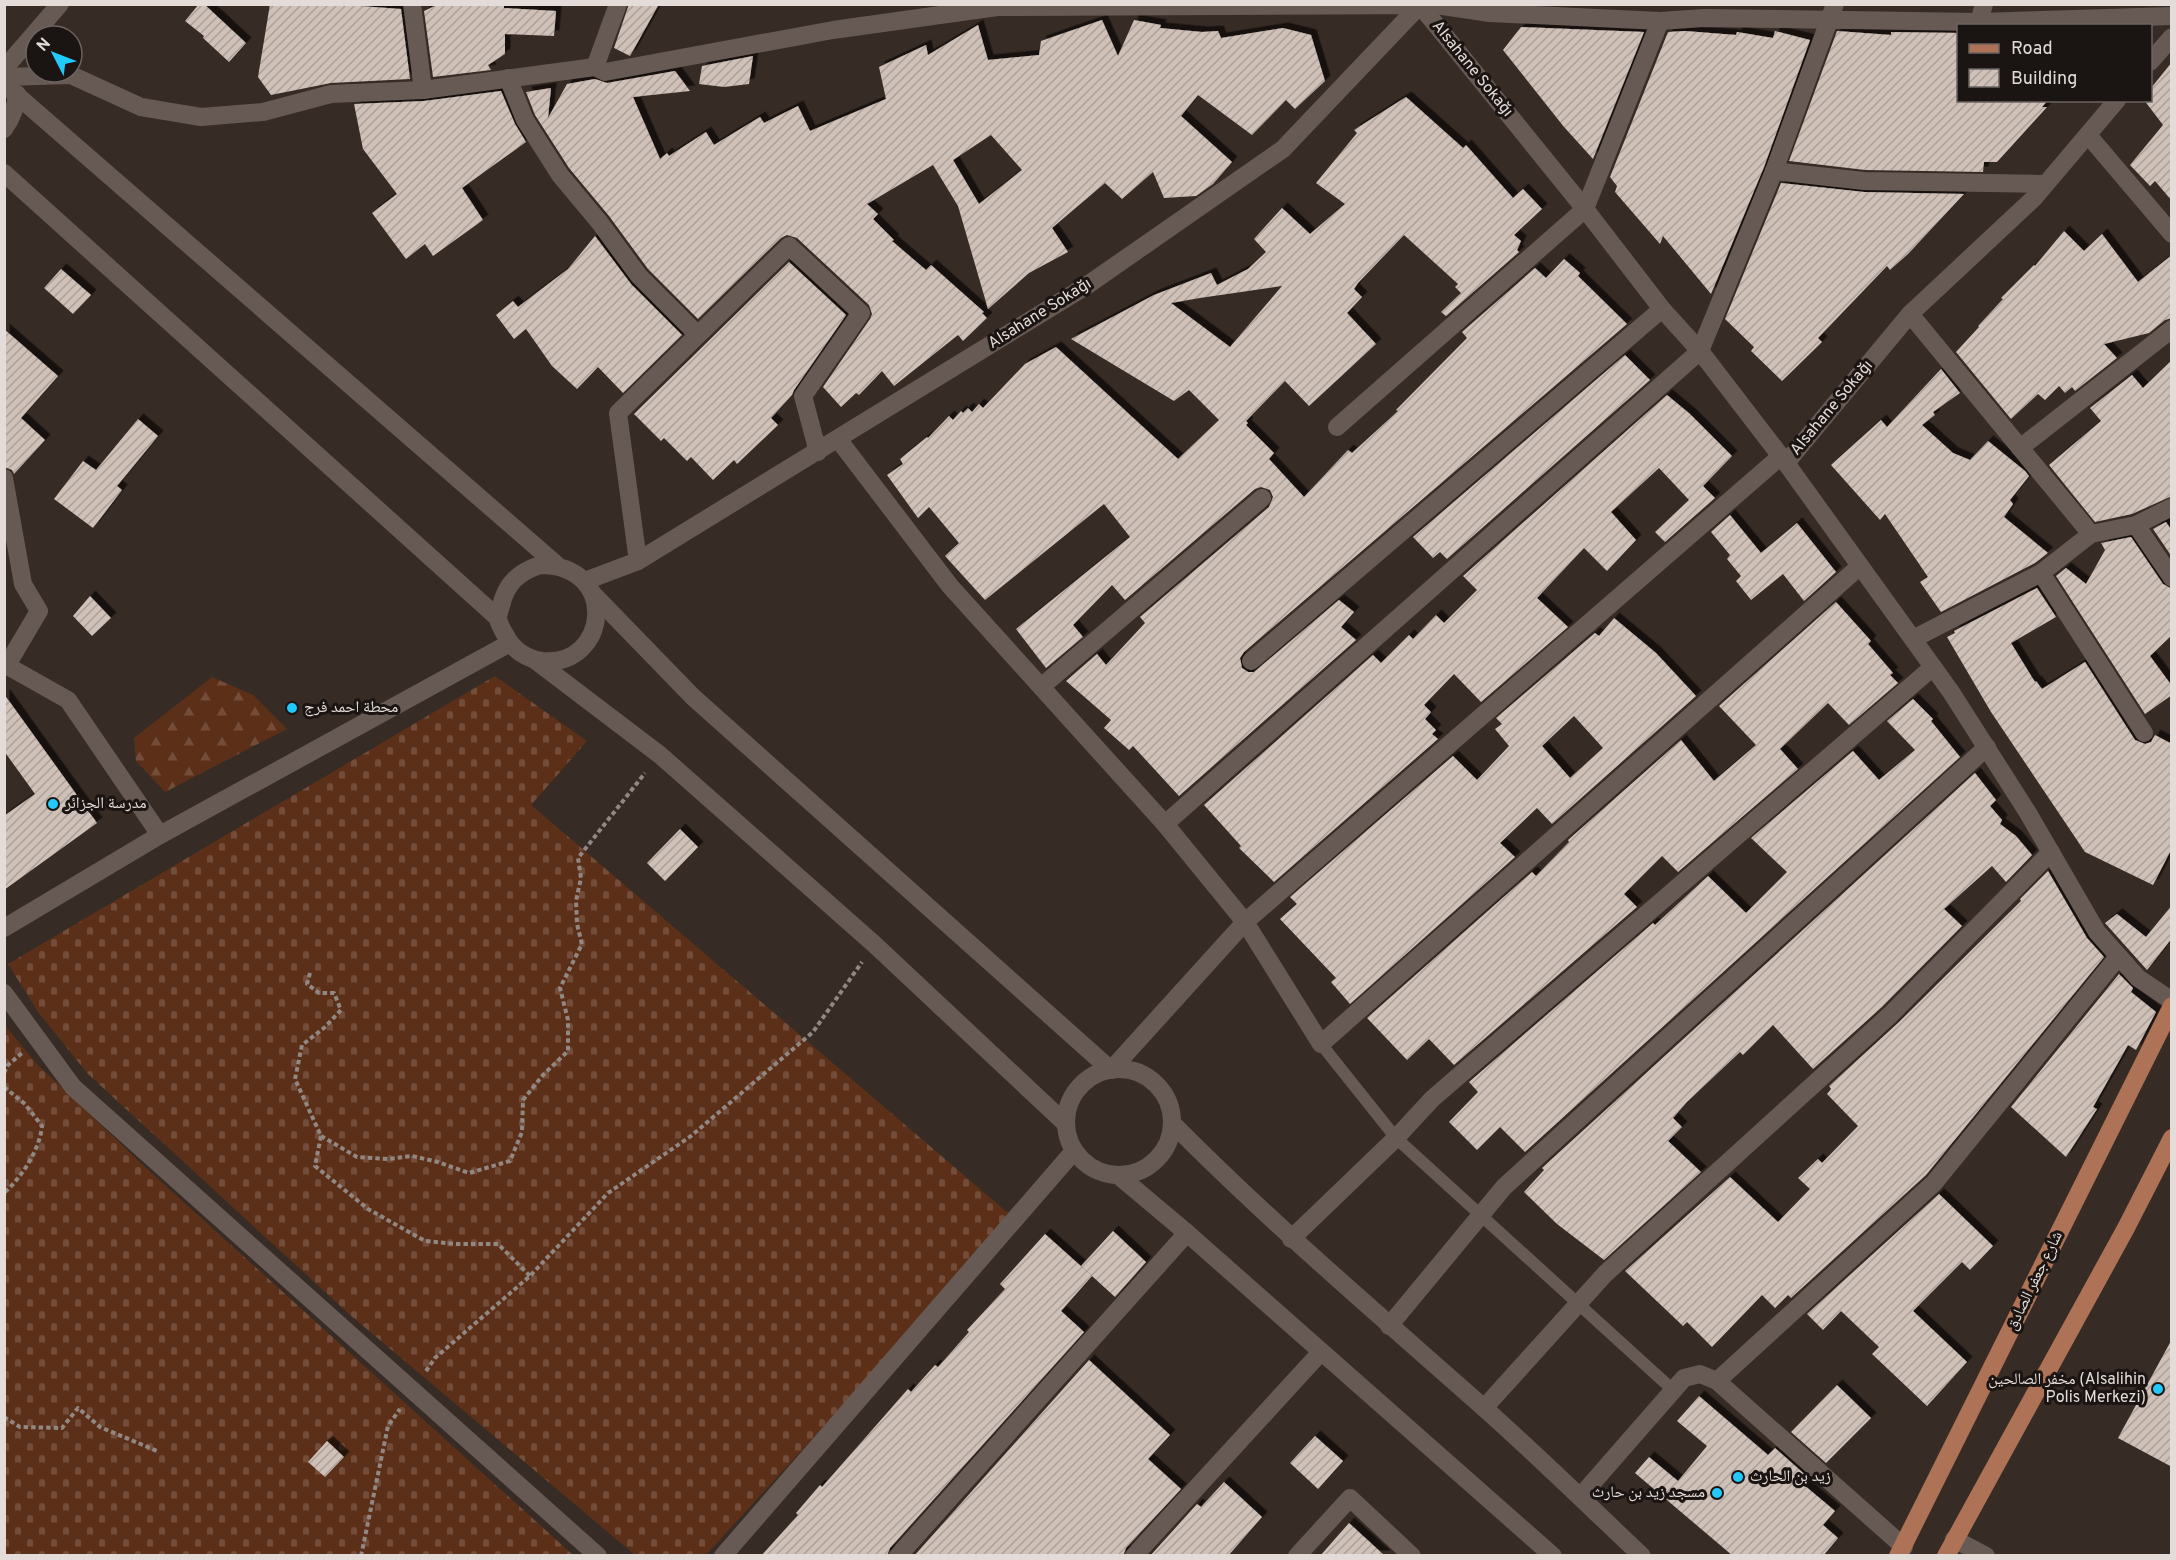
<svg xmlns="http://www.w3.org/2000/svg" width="2176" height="1560" font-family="Overpass,'Noto Naskh Arabic',sans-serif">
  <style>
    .forest { fill: url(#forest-firs) }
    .cemetery { fill: url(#cemetery-stones) }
    .building { fill: url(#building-hatch); fill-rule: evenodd; filter: url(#shadow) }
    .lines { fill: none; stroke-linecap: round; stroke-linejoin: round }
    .path { stroke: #928883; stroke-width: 4; stroke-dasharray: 4.5 3; stroke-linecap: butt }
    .lane { stroke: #675a54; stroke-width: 12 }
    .street { stroke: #675a54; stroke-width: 18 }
    .secondary { stroke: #675a54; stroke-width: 18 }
    .primary { stroke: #ae7356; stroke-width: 18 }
    .poi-dot { fill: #22c9fd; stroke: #1a1412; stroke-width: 2 }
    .labels { text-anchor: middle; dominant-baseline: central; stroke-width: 6; stroke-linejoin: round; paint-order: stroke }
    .street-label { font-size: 16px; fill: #e4dcd8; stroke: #1a1412 }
    .poi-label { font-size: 16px; fill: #e4dcd8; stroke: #1a1412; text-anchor: start }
  </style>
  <defs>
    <pattern id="forest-firs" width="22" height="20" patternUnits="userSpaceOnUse" patternTransform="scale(1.5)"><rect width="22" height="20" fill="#5c2f18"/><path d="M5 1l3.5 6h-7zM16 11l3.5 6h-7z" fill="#734d39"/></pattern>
    <pattern id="cemetery-stones" width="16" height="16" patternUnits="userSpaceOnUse" patternTransform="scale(1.5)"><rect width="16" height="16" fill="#5c2f18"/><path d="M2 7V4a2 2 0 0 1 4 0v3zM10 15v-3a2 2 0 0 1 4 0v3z" fill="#734d39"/></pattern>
    <pattern id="building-hatch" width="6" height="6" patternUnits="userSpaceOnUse" patternTransform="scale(1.5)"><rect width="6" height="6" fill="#cfc0b8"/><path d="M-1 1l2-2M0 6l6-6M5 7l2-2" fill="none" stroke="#aca09a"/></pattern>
    <filter id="shadow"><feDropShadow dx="5.5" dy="-5.5" stdDeviation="0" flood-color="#0009"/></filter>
  </defs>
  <rect width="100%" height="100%" fill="#362b25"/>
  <path class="forest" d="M 212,677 L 253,695 L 287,729 L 165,792 L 136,761 L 134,738 Z"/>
  <g class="cemetery">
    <path d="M 495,676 L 587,741 L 531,805 L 1014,1218 L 706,1555 L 635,1555 L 349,1314 L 88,1074 L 38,1012 L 8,964 Z"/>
    <path d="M 4,1024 L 36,1063 L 145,1167 L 573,1555 L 5,1555 Z"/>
  </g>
  <g class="building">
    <path d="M 199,4 L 204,4 L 246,43 L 229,62 L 203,38 L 204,36 L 185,21 Z"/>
    <path d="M 270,4 L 332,4 L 401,9 L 410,79 L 331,83 L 271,95 L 258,77 Z"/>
    <path d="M 439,4 L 504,4 L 504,8 L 556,11 L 554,36 L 505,34 L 505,54 L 488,65 L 491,70 L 433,77 L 424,11 Z"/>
    <path d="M 629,4 L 659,4 L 630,56 L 614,48 Z"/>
    <path d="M 1102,20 L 1118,56 L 1134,20 L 1161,25 L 1160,28 L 1202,32 L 1218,31 L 1221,38 L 1283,28 L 1311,35 L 1325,81 L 1295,109 L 1286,100 L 1252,135 L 1198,95 L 1181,116 L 1232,162 L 1213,184 L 1196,196 L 1164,198 L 1153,172 L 1122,199 L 1105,183 L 1052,228 L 1068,252 L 1029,273 L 988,309 L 958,206 L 933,165 L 867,204 L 878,214 L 873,219 L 894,240 L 892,241 L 926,270 L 931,265 L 984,312 L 982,313 L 987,318 L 963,341 L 958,335 L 894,386 L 882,371 L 859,395 L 856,393 L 841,407 L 823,387 L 870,319 L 872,314 L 869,305 L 797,238 L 787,235 L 781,238 L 698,319 L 648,269 L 609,216 L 569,168 L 535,115 L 526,92 L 551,88 L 548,118 L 567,84 L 595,79 L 607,83 L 675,71 L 690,91 L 633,97 L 660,159 L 667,153 L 669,156 L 706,132 L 714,145 L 760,117 L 764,123 L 798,106 L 810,131 L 886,99 L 879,67 L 926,45 L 928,55 L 978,25 L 988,60 L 1039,55 L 1041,41 ZM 991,135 L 1022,170 L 979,204 L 953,160 Z"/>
    <path d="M 1521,27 L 1644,32 L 1593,159 L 1564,127 L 1503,50 Z"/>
    <path d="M 1685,31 L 1736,35 L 1737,32 L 1773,38 L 1775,31 L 1810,40 L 1764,167 L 1711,294 L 1663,236 L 1660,244 L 1615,192 L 1617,186 L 1610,177 L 1668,32 Z"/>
    <path d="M 1837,31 L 1891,35 L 1891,32 L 1959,33 L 1959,100 L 2048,100 L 2042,107 L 2047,107 L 1997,162 L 1984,162 L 1983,172 L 1865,170 L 1789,161 Z"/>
    <path d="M 753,56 L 749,84 L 724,87 L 699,84 L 702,66 Z"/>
    <path d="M 2172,62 L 2172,201 L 2155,181 L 2150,186 L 2130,165 L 2163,125 L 2144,100 L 2151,100 L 2151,88 Z"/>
    <path d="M 501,91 L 515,124 L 526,142 L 462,188 L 483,220 L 433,256 L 425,244 L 406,259 L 372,213 L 397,194 L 363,149 L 354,104 L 424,101 Z"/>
    <path d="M 1406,97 L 1463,148 L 1466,145 L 1513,198 L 1523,189 L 1542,209 L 1514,235 L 1521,241 L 1517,250 L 1519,252 L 1446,316 L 1441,312 L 1461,293 L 1455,287 L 1458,284 L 1404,235 L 1358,283 L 1354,289 L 1362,297 L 1347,313 L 1376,344 L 1309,406 L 1285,381 L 1246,421 L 1248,423 L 1246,425 L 1274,453 L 1269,459 L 1304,497 L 1348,450 L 1352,453 L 1398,411 L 1396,410 L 1467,338 L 1462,332 L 1535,268 L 1546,278 L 1564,259 L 1580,273 L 1578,276 L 1627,324 L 1244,652 L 1240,658 L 1242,668 L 1248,672 L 1254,672 L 1339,600 L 1354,612 L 1341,627 L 1356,640 L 1179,796 L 1133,746 L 1129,750 L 1104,728 L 1111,720 L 1066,681 L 1097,654 L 1106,665 L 1145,623 L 1140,617 L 1269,507 L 1273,497 L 1270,490 L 1261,487 L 1255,489 L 1125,600 L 1112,585 L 1073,625 L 1083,637 L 1046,668 L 1016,629 L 1130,537 L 1104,504 L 985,600 L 945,556 L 959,543 L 929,507 L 918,518 L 887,475 L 903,464 L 900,459 L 927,437 L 928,438 L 949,416 L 953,420 L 961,411 L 963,413 L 968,408 L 972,412 L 979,404 L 983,408 L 1025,364 L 1056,347 L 1178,459 L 1219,420 L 1189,390 L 1174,401 L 1071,339 L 1154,295 L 1211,273 L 1217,285 L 1248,269 L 1266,252 L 1254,239 L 1282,208 L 1310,234 L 1345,204 L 1316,183 L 1357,133 L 1354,130 ZM 1282,286 L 1230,347 L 1171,303 L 1200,298 Z"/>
    <path d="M 1781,183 L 1864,192 L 1964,194 L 1908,254 L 1890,270 L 1887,266 L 1818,338 L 1822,342 L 1782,381 L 1751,351 L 1754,347 L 1725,319 Z"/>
    <path d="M 2064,231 L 2084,251 L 2102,234 L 2138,282 L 2172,255 L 2172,318 L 2165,320 L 2149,333 L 2104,344 L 2117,358 L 2075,391 L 2072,387 L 2065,393 L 2059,386 L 2045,400 L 2038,394 L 2011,419 L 1956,352 L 1979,327 L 1978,326 L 2003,299 L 2001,298 L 2034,265 L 2035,266 Z"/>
    <path d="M 595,236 L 631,284 L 682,335 L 623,393 L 598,367 L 577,389 L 552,366 L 526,329 L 514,339 L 496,315 L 513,301 L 518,307 L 568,269 Z"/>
    <path d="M 789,262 L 846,315 L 794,390 L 792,395 L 771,418 L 778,425 L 737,464 L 734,460 L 713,480 L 691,457 L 687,461 L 664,438 L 661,441 L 634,414 Z"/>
    <path d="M 61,269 L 91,295 L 73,314 L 44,288 Z"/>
    <path d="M 4,329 L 58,376 L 21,418 L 45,440 L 14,474 L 12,470 L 4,467 Z"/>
    <path d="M 1625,355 L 1650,380 L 1447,559 L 1440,552 L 1433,558 L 1413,537 Z"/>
    <path d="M 2172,360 L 2172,496 L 2132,514 L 2095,522 L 2049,465 L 2101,421 L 2090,408 L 2132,375 L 2143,388 Z"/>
    <path d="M 1941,369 L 1960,393 L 1933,412 L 1935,415 L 1922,425 L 1953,453 L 1970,460 L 1988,441 L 2025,471 L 2029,476 L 2010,500 L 2013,504 L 2004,517 L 2048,553 L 2035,563 L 1941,612 L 1920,582 L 1928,577 L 1885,514 L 1880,520 L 1831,465 L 1881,420 L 1887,427 Z"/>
    <path d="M 1667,395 L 1690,414 L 1732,456 L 1703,486 L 1715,498 L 1665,542 L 1655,532 L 1689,500 L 1659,468 L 1611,512 L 1636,540 L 1607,571 L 1584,548 L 1537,598 L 1568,627 L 1481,702 L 1454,674 L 1424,705 L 1431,712 L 1425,719 L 1436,730 L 1432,734 L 1438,739 L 1274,882 L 1239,848 L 1241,846 L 1204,805 L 1373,655 L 1381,663 L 1409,635 L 1413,639 L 1436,615 L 1444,623 L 1477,590 L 1463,576 Z"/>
    <path d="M 138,419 L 158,436 L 117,486 L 122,490 L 93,528 L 54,499 L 83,461 L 96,470 Z"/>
    <path d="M 1730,515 L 1761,553 L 1797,523 L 1836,572 L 1804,601 L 1783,574 L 1751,600 L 1736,581 L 1741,576 L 1727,559 L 1730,555 L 1711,532 Z"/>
    <path d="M 2166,522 L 2172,531 L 2172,557 L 2153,529 Z"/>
    <path d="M 2131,537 L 2163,584 L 2172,589 L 2172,635 L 2150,656 L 2172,686 L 2172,695 L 2145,714 L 2056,576 L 2066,568 L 2086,584 L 2105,550 L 2101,543 Z"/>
    <path d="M 2037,588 L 2056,617 L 2011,643 L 2035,682 L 2036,681 L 2042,689 L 2085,662 L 2135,740 L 2145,744 L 2151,742 L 2155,735 L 2172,744 L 2172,848 L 2153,885 L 2085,852 L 1991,712 L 1947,637 L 1955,633 L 1954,631 Z"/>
    <path d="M 90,596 L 111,618 L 92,636 L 73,616 Z"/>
    <path d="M 1836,602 L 1871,641 L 1868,644 L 1893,673 L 1890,675 L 1898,683 L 1849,725 L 1828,703 L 1780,749 L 1798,769 L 1678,872 L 1662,856 L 1624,894 L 1637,907 L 1454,1065 L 1429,1039 L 1407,1060 L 1367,1018 L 1532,872 L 1536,876 L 1569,842 L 1568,840 L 1681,740 L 1714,781 L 1756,745 L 1719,706 Z"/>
    <path d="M 1614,618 L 1656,653 L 1696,696 L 1552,824 L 1537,808 L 1500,843 L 1515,857 L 1350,1004 L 1331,982 L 1336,978 L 1280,919 L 1297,904 L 1290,897 L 1453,756 L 1477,780 L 1509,746 L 1495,729 L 1502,724 L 1496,718 L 1595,633 L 1599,636 ZM 1574,716 L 1603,748 L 1570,778 L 1542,746 Z"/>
    <path d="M 4,694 L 97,823 L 4,890 L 4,816 L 35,794 L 4,751 Z"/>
    <path d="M 1913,699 L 1933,719 L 1931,721 L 1960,757 L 1525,1152 L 1500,1127 L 1477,1150 L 1449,1122 L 1478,1092 L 1469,1082 L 1653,923 L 1655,925 L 1708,876 L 1746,913 L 1787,872 L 1751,838 L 1853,751 L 1879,780 L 1915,750 L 1887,721 Z"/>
    <path d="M 1975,773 L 1996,800 L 1990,806 L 2002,820 L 2000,824 L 2016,836 L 2032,855 L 2006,882 L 1992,866 L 1944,909 L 1962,926 L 1882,1007 L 1813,1069 L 1773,1025 L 1743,1055 L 1740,1052 L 1687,1102 L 1673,1118 L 1682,1127 L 1668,1141 L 1701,1172 L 1604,1260 L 1557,1224 L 1524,1192 L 1544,1170 L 1542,1168 Z"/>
    <path d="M 680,829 L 698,847 L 665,881 L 647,863 Z"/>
    <path d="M 2048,871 L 2087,938 L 2104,957 L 1926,1175 L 1791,1298 L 1788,1295 L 1775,1308 L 1762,1295 L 1712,1347 L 1687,1322 L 1683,1326 L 1625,1271 L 1730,1177 L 1778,1222 L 1810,1189 L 1798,1178 L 1818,1159 L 1822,1163 L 1858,1126 L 1827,1094 L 1831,1089 L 1829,1086 L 1898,1023 L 2021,901 L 2020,899 Z"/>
    <path d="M 2172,905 L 2172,938 L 2147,970 L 2105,923 L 2117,914 L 2146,937 Z"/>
    <path d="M 2119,974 L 2133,988 L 2131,992 L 2156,1012 L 2136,1050 L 2128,1045 L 2093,1107 L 2097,1109 L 2066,1157 L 2011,1107 Z"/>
    <path d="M 1939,1194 L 1993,1246 L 1970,1270 L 1962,1262 L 1913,1311 L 1967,1362 L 1927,1406 L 1872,1354 L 1879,1347 L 1841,1311 L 1823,1330 L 1807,1314 Z"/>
    <path d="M 1113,1231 L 1146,1262 L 1115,1297 L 1081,1266 Z"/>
    <path d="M 1045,1234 L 1092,1276 L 1061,1311 L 1084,1332 L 890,1548 L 887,1556 L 761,1556 L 798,1515 L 796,1513 L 820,1485 L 822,1487 L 908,1389 L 911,1392 L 935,1365 L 938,1367 L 969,1332 L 967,1330 L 1005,1289 L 1000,1284 Z"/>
    <path d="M 2172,1339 L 2172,1467 L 2118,1438 Z"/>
    <path d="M 1089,1360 L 1170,1435 L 1148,1459 L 1181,1489 L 1126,1548 L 1123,1556 L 914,1556 Z"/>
    <path d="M 1837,1385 L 1871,1418 L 1826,1463 L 1791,1432 Z"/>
    <path d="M 1699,1396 L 1768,1455 L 1775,1448 L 1810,1479 L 1804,1485 L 1835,1511 L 1823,1525 L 1838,1538 L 1823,1556 L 1733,1556 L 1635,1473 L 1649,1457 L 1678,1481 L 1707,1446 L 1677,1421 Z"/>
    <path d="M 1315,1436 L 1343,1461 L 1318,1489 L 1290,1463 Z"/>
    <path d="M 327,1441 L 344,1457 L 325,1477 L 308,1462 Z"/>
    <path d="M 1224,1482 L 1262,1517 L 1228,1556 L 1150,1556 L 1197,1504 L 1201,1507 Z"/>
    <path d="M 1349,1523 L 1385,1556 L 1320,1556 Z"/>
  </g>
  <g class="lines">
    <g class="path">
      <path d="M 310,973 L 307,984 L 319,993 L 334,993 L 341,1010 L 324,1028 L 302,1045 L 295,1079 L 321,1136 L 315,1166 L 368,1209 L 425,1241 L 456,1244 L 498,1244 L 530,1276"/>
      <path d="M 4,1073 L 8,1065 L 22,1053"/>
      <path d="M 4,1087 L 25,1104 L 42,1126 C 40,1149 22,1177 4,1193"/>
      <path d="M 321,1136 L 357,1157 L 388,1159 L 412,1156 L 438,1162 L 469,1173 L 510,1161 L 522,1132 L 523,1100 L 543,1075 L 568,1051 L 568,1020 L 560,988 L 582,944 L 577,924 L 576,901 L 581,878 L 578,858 L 645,773"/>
      <path d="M 426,1371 L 435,1358 L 530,1276 L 608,1193 L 691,1136 L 813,1032 L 862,962"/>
      <path d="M 4,1417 L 20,1427 L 62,1428 L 78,1408 L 100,1427 L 157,1451"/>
      <path d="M 361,1556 L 388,1426 L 400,1409"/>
    </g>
    <path class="lane" d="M 1321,1044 L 1396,1138 L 1673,1390"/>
    <g class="street">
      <path d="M 412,4 L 423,90"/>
      <path d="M 1979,22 L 1984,4"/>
      <path d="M 2150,62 L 2172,37"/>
      <path d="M 595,67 L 618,4"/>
      <path d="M 4,69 L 60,4"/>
      <path d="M 4,77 L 71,75 L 141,107 L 201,117 L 263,112 L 331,94 L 423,90 L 595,67 L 605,72 L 833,30 L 997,7 L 1436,5 L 1490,13 L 1660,21 L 1704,18 L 1979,22 L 2172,16"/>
      <path d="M 508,78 L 525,120 L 560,175 L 600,223 L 639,276 L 697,334"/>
      <path d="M 2088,135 L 2172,234"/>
      <path d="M 1774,171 L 1864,181 L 2044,184"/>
      <path d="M 1910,314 L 2091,534"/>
      <path d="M 1337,427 L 1585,209 L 1660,21"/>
      <path d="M 838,439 L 950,586 L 1165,824 L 1245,922 L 1111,1070"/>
      <path d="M 2020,448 L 2172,329"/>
      <path d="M 1781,456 L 1245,922 L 1321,1044 L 1860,566"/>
      <path d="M 1786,463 L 1951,692 L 2028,813 L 2097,932 L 2138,978 L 2172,1001"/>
      <path d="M 4,478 L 23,584 L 39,611 L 7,665"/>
      <path d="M 2136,525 L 2172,578"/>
      <path d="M 638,561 L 618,413 L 789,246 L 861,313 L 803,396 L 818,452"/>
      <path d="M 2041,573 L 2144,733"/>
      <path d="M 585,581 L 638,561 L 1086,286 L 1283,149 L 1420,5 L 1585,209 L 1662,309 L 1700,351 L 1786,463 L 1910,314 L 2034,198 L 2117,100"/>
      <path d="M 1913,639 L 2041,573 L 2091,534 L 2136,525 L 2172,507"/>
      <path d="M 1251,661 L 1662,309"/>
      <path d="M 4,664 L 68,700 L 160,835"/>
      <path d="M 1041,687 L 1262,498"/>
      <path d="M 1165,824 L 1700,351 L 1774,171 L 1835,4"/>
      <path d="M 1291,1239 L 1396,1138 L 1432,1099 L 1933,667"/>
      <path d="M 1389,1326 L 1504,1187 L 1987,747"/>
      <path d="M 1484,1408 L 1605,1274 L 1890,1015 L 2051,852"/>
      <path d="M 1580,1497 L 1684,1378 L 1700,1374 L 1717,1381"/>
      <path d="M 1954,1539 L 1986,1556"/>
      <path d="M 1904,1547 L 1717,1381 L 1934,1183 L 2118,957"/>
      <path d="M 723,1556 L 1074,1151"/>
      <path d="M 898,1556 L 1187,1233"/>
      <path d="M 1134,1556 L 1321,1352"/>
      <path d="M 1297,1556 L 1350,1498 L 1412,1556"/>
    </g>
    <g class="secondary">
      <path d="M 4,84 L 557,565"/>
      <path d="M 4,129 C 12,118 16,108 17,94"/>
      <path d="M 4,173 L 498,618"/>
      <path d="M 540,565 C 621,565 608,668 542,661 C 527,659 513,650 506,636 C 503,631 499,624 498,619 C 498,615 500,609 501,606 C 506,583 519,572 540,565 Z"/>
      <path d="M 593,594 L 693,697 L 1111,1070"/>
      <path d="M 535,660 L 660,755 L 874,944 L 1066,1124"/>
      <path d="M 4,928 L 160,835 L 510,643"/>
      <path d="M 4,993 L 73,1087 L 598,1556"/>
      <circle cx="1119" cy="1122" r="53"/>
      <path d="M 1172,1123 C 1271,1223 1378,1314 1483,1407 C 1537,1455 1589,1506 1642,1556"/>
      <path d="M 1118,1175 L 1187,1233 L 1553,1556"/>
    </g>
    <g class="primary">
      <path d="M 1898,1556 L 2172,1006"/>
      <path d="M 1946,1556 L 2126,1228 L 2172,1138"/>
    </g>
  </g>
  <g class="poi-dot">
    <circle cx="292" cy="708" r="6"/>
    <circle cx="53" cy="804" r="6"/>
    <circle cx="2158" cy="1389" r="6"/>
    <circle cx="1738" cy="1477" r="6"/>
    <circle cx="1717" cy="1493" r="6"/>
  </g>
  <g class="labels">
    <g class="street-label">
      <text transform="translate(1472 69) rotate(51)">Alsahane Sokağı</text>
      <text transform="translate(1040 314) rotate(-32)">Alsahane Sokağı</text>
      <text transform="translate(1832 408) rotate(-50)">Alsahane Sokağı</text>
      <text transform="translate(2035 1281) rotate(-64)">شارع جعفر الصادق</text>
    </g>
    <g class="poi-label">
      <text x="304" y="708">محطة احمد فرج</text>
      <text x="65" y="804">مدرسة الجزائر</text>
      <text x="2146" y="1380" text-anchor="end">مخفر الصالحين (Alsalihin<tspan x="2146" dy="18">Polis Merkezi)</tspan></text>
      <text x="1750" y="1477">زيد بن الحارث</text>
      <text x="1705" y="1493" text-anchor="end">مسجد زيد بن حارث</text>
    </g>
  </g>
  <rect width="2176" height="1560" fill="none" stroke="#e4dcd8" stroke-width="12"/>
  <rect x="1957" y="24" width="195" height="78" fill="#1a1412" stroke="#6b6461" stroke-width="1.5"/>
  <rect x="1969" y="44" width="30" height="9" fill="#ae7356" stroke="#6b6461" stroke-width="1.5"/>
  <text x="2011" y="54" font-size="18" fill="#e4dcd8">Road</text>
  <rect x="1969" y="69" width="30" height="18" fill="url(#building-hatch)" stroke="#6b6461" stroke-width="1.5"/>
  <text x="2011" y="84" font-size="18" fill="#e4dcd8">Building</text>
  <g transform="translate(54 54) rotate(312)"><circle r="28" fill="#1a1412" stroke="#6b6461" stroke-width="1.5"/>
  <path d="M0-4.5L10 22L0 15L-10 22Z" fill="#22c9fd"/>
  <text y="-9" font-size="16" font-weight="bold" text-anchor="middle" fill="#e4dcd8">N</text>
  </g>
</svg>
